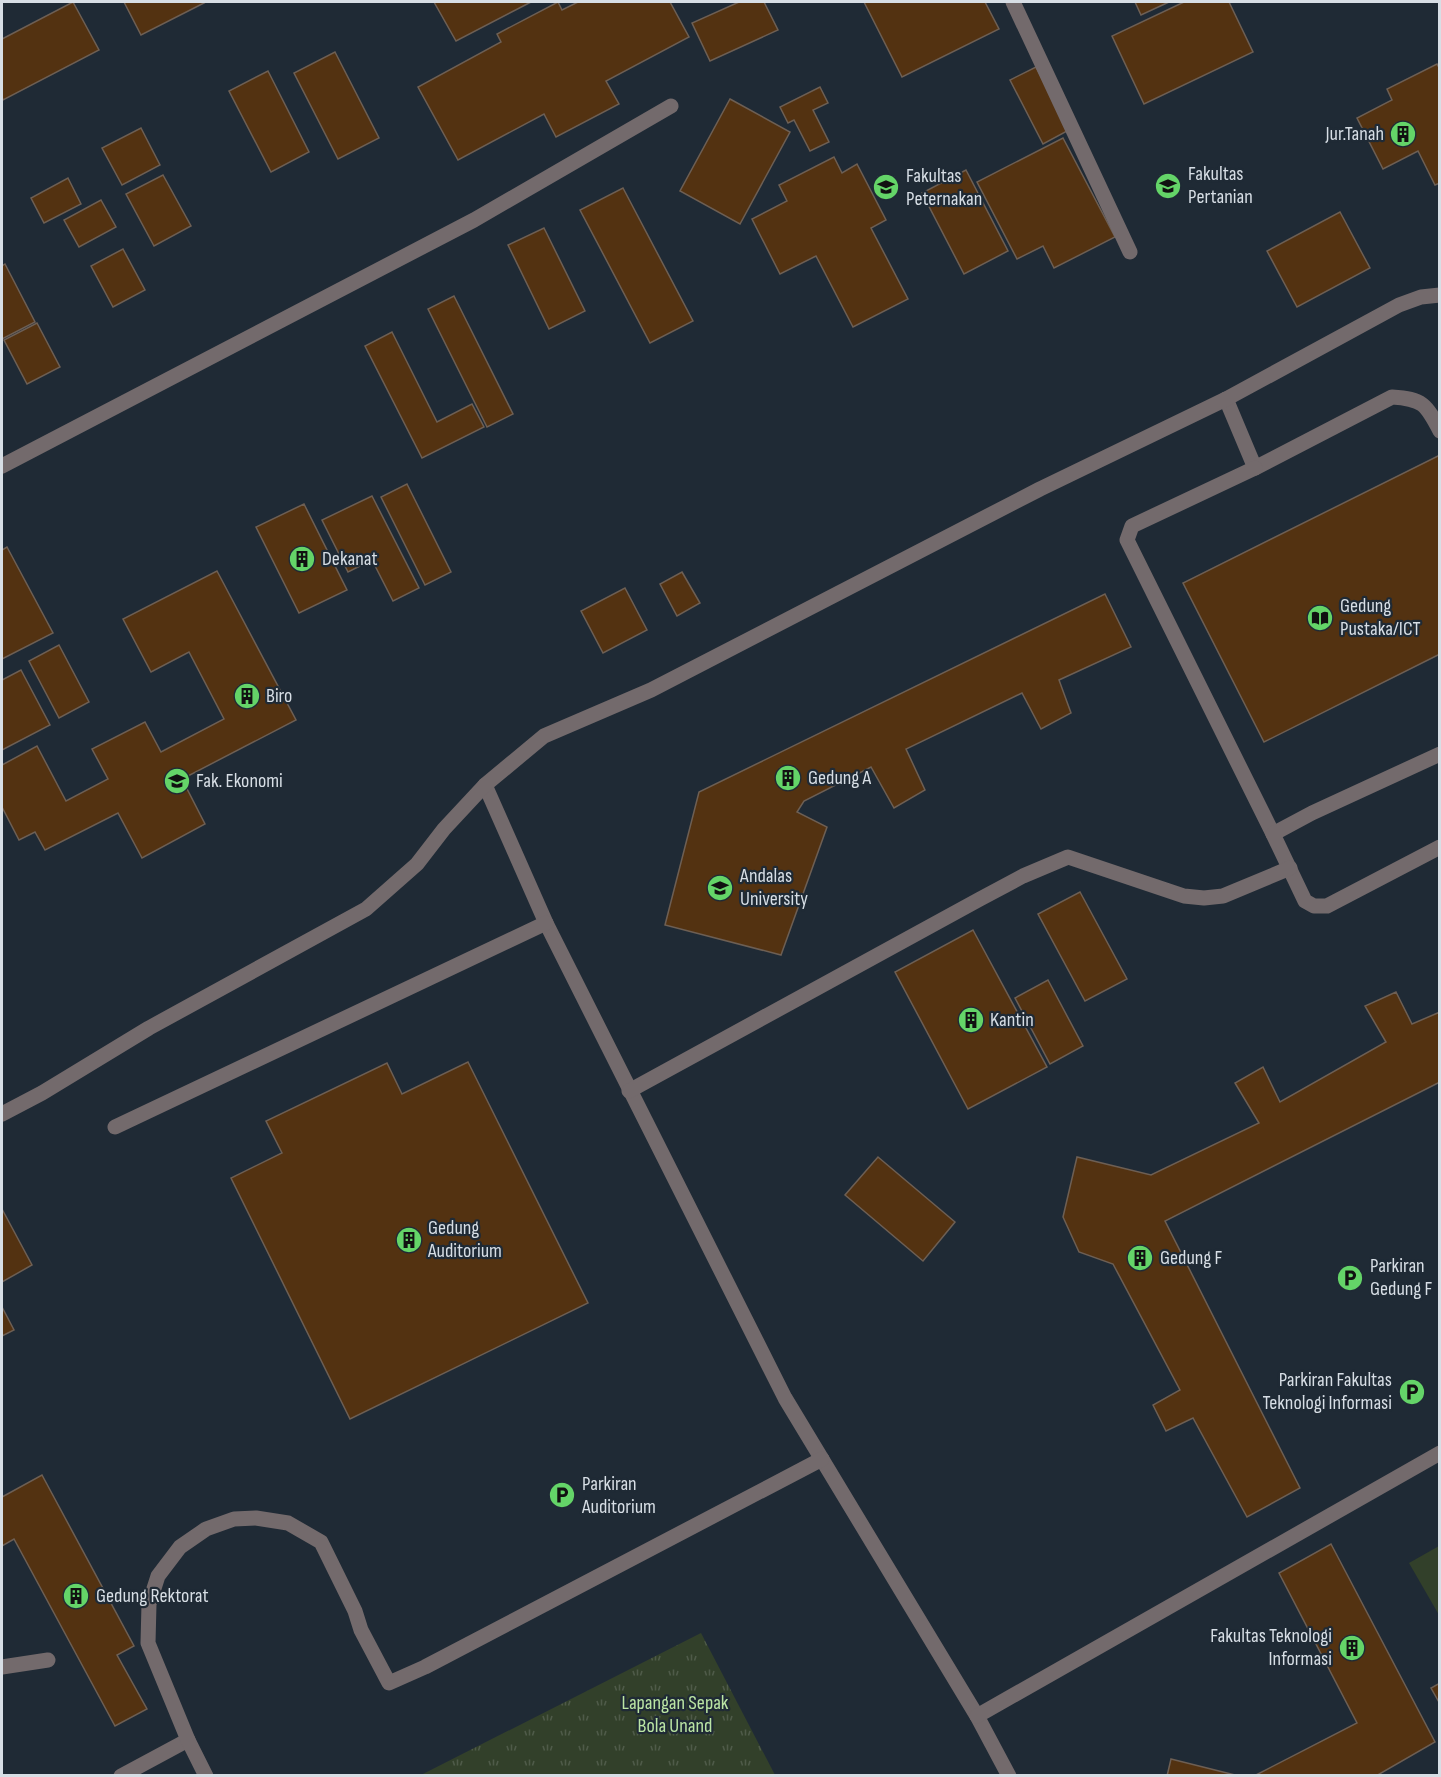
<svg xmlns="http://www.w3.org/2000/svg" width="1441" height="1777" font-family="'Sofia Sans Condensed',sans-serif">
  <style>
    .grass { fill: url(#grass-tufts) }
    .pitch { fill: #32402a }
    .building { fill: #533211; stroke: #6d5f54; stroke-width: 1.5 }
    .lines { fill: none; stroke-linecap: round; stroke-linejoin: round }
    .minor { stroke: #736a6c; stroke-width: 15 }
    .labels { text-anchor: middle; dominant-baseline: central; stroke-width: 4.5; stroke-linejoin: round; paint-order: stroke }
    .poi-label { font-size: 20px; fill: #d7dee5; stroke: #1f2a35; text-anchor: start }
    .park-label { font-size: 20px; fill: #bbe5a4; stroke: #1f2a35 }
  </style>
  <defs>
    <pattern id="grass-tufts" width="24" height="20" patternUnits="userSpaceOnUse" patternTransform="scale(1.5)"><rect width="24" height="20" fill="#32402a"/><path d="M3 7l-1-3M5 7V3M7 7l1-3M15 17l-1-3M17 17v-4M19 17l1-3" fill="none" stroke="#4f5b49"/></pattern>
  </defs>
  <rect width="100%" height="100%" fill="#1f2a35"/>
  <path class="grass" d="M 701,1633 L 775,1775 L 421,1775 Z"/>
  <path class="pitch" d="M 1439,1546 L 1439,1615 L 1409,1563 Z"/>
  <g class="building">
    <path d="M 73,2 L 99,50 L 3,100 L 2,97 L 2,39 Z"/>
    <path d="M 124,2 L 203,2 L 204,3 L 141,35 Z"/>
    <path d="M 434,2 L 531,2 L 456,41 Z"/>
    <path d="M 558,2 L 562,10 L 578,2 L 670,2 L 689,37 L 606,81 L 619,104 L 556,137 L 544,114 L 458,160 L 418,87 L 501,42 L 497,34 Z"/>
    <path d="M 739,2 L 764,2 L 778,30 L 710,61 L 692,23 Z"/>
    <path d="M 864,2 L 985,2 L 999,29 L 902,77 Z"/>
    <path d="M 1135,2 L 1169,2 L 1141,15 Z"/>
    <path d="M 1184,2 L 1229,2 L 1253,52 L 1144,104 L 1112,36 Z"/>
    <path d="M 335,52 L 379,138 L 338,159 L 294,73 Z"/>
    <path d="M 1437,64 L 1440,69 L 1440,183 L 1435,185 L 1418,151 L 1383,169 L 1357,118 L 1392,100 L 1387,89 Z"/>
    <path d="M 1036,67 L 1069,130 L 1043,144 L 1010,80 Z"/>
    <path d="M 268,71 L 309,152 L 271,172 L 229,91 Z"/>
    <path d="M 820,87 L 828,103 L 813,110 L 829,142 L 810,151 L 794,120 L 788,123 L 780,107 Z"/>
    <path d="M 730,99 L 790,132 L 740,224 L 680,191 Z"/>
    <path d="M 141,128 L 160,165 L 122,185 L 102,148 Z"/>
    <path d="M 1063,138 L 1115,237 L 1054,268 L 1043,246 L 1017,259 L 977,182 Z"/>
    <path d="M 834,157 L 842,173 L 857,164 L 886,220 L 871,228 L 908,299 L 853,327 L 816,256 L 780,274 L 752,219 L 787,201 L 779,185 Z"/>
    <path d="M 966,170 L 1008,251 L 964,274 L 922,193 Z"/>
    <path d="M 163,175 L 191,226 L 154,246 L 126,194 Z"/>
    <path d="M 68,178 L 81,204 L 44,223 L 31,198 Z"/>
    <path d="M 623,188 L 693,321 L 650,343 L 580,210 Z"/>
    <path d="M 101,200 L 116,227 L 79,247 L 64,220 Z"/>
    <path d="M 1340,212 L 1370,268 L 1297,307 L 1267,251 Z"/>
    <path d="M 544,228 L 585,311 L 549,329 L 508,245 Z"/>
    <path d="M 123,249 L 145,290 L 113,307 L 91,266 Z"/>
    <path d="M 5,264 L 35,322 L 2,339 L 2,266 Z"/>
    <path d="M 454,296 L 513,414 L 487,427 L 428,309 Z"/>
    <path d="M 37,323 L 60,367 L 27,384 L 4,340 Z"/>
    <path d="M 392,332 L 437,422 L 472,404 L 484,427 L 422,458 L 365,346 Z"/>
    <path d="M 1440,455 L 1440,654 L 1264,742 L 1183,583 Z"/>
    <path d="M 407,484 L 451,572 L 425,585 L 381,497 Z"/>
    <path d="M 372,496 L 419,588 L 393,601 L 372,560 L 348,572 L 322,520 Z"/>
    <path d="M 304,504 L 347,590 L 299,613 L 256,527 Z"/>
    <path d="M 7,547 L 53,633 L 2,659 L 2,550 Z"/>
    <path d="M 217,571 L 296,720 L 182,779 L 205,824 L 142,858 L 118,813 L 45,850 L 35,832 L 19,840 L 2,807 L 2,765 L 37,746 L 66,801 L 108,779 L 92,749 L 145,722 L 161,752 L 224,719 L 189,652 L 151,672 L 123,619 Z"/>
    <path d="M 682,572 L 700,603 L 677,616 L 660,584 Z"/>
    <path d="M 625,588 L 647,630 L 603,653 L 581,611 Z"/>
    <path d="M 1105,594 L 1131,647 L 1059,680 L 1071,713 L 1041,729 L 1022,693 L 906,749 L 925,790 L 894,808 L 871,767 L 804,801 L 797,812 L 827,827 L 781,955 L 665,925 L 699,792 Z"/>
    <path d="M 59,645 L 89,702 L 59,718 L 29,661 Z"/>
    <path d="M 21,670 L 50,725 L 2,750 L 2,680 Z"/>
    <path d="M 1080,892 L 1127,979 L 1085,1001 L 1038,914 Z"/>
    <path d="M 973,930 L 1047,1067 L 968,1109 L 895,972 Z"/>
    <path d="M 1048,980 L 1083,1046 L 1050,1064 L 1015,998 Z"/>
    <path d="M 1396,992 L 1412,1024 L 1440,1012 L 1440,1082 L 1165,1221 L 1300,1488 L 1247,1517 L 1193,1418 L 1166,1431 L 1153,1405 L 1180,1390 L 1113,1264 L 1079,1252 L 1063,1217 L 1077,1157 L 1151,1175 L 1259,1123 L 1235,1083 L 1263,1067 L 1280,1102 L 1386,1042 L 1365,1006 Z"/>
    <path d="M 468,1062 L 588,1303 L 350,1419 L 231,1178 L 282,1153 L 266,1121 L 387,1063 L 402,1094 Z"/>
    <path d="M 878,1157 L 955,1222 L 923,1261 L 845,1195 Z"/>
    <path d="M 2,1209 L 32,1265 L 2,1282 Z"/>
    <path d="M 2,1307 L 14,1330 L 2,1336 Z"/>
    <path d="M 42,1475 L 134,1646 L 117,1655 L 147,1709 L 115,1726 L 14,1539 L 2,1546 L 2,1497 Z"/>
    <path d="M 1331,1544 L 1435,1742 L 1376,1776 L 1254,1776 L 1357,1723 L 1279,1573 Z"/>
    <path d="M 1440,1683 L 1440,1704 L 1431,1688 Z"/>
    <path d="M 1171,1759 L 1239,1776 L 1167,1776 Z"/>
  </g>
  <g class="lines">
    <g class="minor">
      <path d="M 1013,2 L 1130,252"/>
      <path d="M 1226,399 L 1255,468 L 1392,397 C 1423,399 1426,404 1440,431"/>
      <path d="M 2,466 L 474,220 L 671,106"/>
      <path d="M 1255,468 L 1132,526 L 1127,540 L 1273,834"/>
      <path d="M 1440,754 L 1312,813 L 1273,834 L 1305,901 L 1314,906 L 1327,906 L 1440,847"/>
      <path d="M 485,785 L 546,923 L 785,1398 L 977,1716 L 1009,1776"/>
      <path d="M 629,1091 L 980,899 L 1023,876 L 1068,857 L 1184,896 L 1204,898 L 1223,896 L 1290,868"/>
      <path d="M 2,1114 L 42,1093 L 149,1028 L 366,909 L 417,864 L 444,829 L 485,785 L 544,736 L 651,690 L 1040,489 L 1226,399 L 1399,305 L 1421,297 L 1440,295"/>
      <path d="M 115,1127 L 546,923"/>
      <path d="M 2,1667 L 48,1660"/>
      <path d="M 977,1716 L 1440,1453"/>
      <path d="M 121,1776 L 188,1740"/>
      <path d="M 206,1776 L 188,1740 L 148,1643 L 149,1604 L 158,1576 L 180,1547 L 206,1529 L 234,1519 L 256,1518 L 288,1523 L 321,1542 L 355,1611 L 361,1630 L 389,1683 L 425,1667 L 822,1459"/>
    </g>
  </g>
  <defs>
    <g id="building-disc" transform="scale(1.35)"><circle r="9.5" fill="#64d468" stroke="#1f2a35"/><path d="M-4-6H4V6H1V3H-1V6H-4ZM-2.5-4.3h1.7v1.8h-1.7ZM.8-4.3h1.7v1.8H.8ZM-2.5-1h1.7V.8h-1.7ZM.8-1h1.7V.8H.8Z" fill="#111"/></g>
    <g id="university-disc" transform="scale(1.35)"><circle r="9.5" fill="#64d468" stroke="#1f2a35"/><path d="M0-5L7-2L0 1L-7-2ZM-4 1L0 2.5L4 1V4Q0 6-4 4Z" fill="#111"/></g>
    <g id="library-disc" transform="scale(1.35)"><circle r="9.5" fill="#64d468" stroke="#1f2a35"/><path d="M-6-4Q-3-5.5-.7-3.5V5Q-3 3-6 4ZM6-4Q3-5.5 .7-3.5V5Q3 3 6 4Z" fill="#111"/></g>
    <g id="parking-disc" transform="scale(1.35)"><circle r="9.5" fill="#64d468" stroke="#1f2a35"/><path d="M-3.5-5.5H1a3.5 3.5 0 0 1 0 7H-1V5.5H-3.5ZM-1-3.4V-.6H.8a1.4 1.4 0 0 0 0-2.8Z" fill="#111"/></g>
  </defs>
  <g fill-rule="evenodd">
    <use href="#building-disc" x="1403" y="134"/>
    <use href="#university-disc" x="1168" y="186"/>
    <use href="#university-disc" x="886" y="187"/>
    <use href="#building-disc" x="302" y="559"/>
    <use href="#library-disc" x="1320" y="618"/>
    <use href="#building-disc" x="247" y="696"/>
    <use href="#building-disc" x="788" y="778"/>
    <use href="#university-disc" x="177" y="781"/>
    <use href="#university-disc" x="720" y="888"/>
    <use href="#building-disc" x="971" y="1020"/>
    <use href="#building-disc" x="409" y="1240"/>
    <use href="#building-disc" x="1140" y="1258"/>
    <use href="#parking-disc" x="1350" y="1278"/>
    <use href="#parking-disc" x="1412" y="1392"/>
    <use href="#parking-disc" x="562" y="1495"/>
    <use href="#building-disc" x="76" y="1596"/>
    <use href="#building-disc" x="1352" y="1648"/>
  </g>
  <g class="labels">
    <g class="poi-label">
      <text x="1384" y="134" text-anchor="end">Jur.Tanah</text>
      <text x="1188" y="174">Fakultas<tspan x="1188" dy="23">Pertanian</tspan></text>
      <text x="906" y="176">Fakultas<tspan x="906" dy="23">Peternakan</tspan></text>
      <text x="322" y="559">Dekanat</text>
      <text x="1340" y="606">Gedung<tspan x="1340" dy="23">Pustaka/ICT</tspan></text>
      <text x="266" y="696">Biro</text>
      <text x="808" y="778">Gedung A</text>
      <text x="196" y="781">Fak. Ekonomi</text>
      <text x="740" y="876">Andalas<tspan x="740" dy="23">University</tspan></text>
      <text x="990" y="1020">Kantin</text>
      <text x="428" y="1228">Gedung<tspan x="428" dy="23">Auditorium</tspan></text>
      <text x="1160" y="1258">Gedung F</text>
      <text x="1370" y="1266">Parkiran<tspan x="1370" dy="23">Gedung F</tspan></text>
      <text x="1392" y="1380" text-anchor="end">Parkiran Fakultas<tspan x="1392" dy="23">Teknologi Informasi</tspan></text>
      <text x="582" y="1484">Parkiran<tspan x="582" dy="23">Auditorium</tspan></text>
      <text x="96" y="1596">Gedung Rektorat</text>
      <text x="1332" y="1636" text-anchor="end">Fakultas Teknologi<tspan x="1332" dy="23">Informasi</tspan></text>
    </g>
    <g class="park-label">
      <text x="675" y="1703">Lapangan Sepak<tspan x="675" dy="23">Bola Unand</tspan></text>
    </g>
  </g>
  <rect width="1441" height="1777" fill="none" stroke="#d7dee5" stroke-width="6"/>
</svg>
